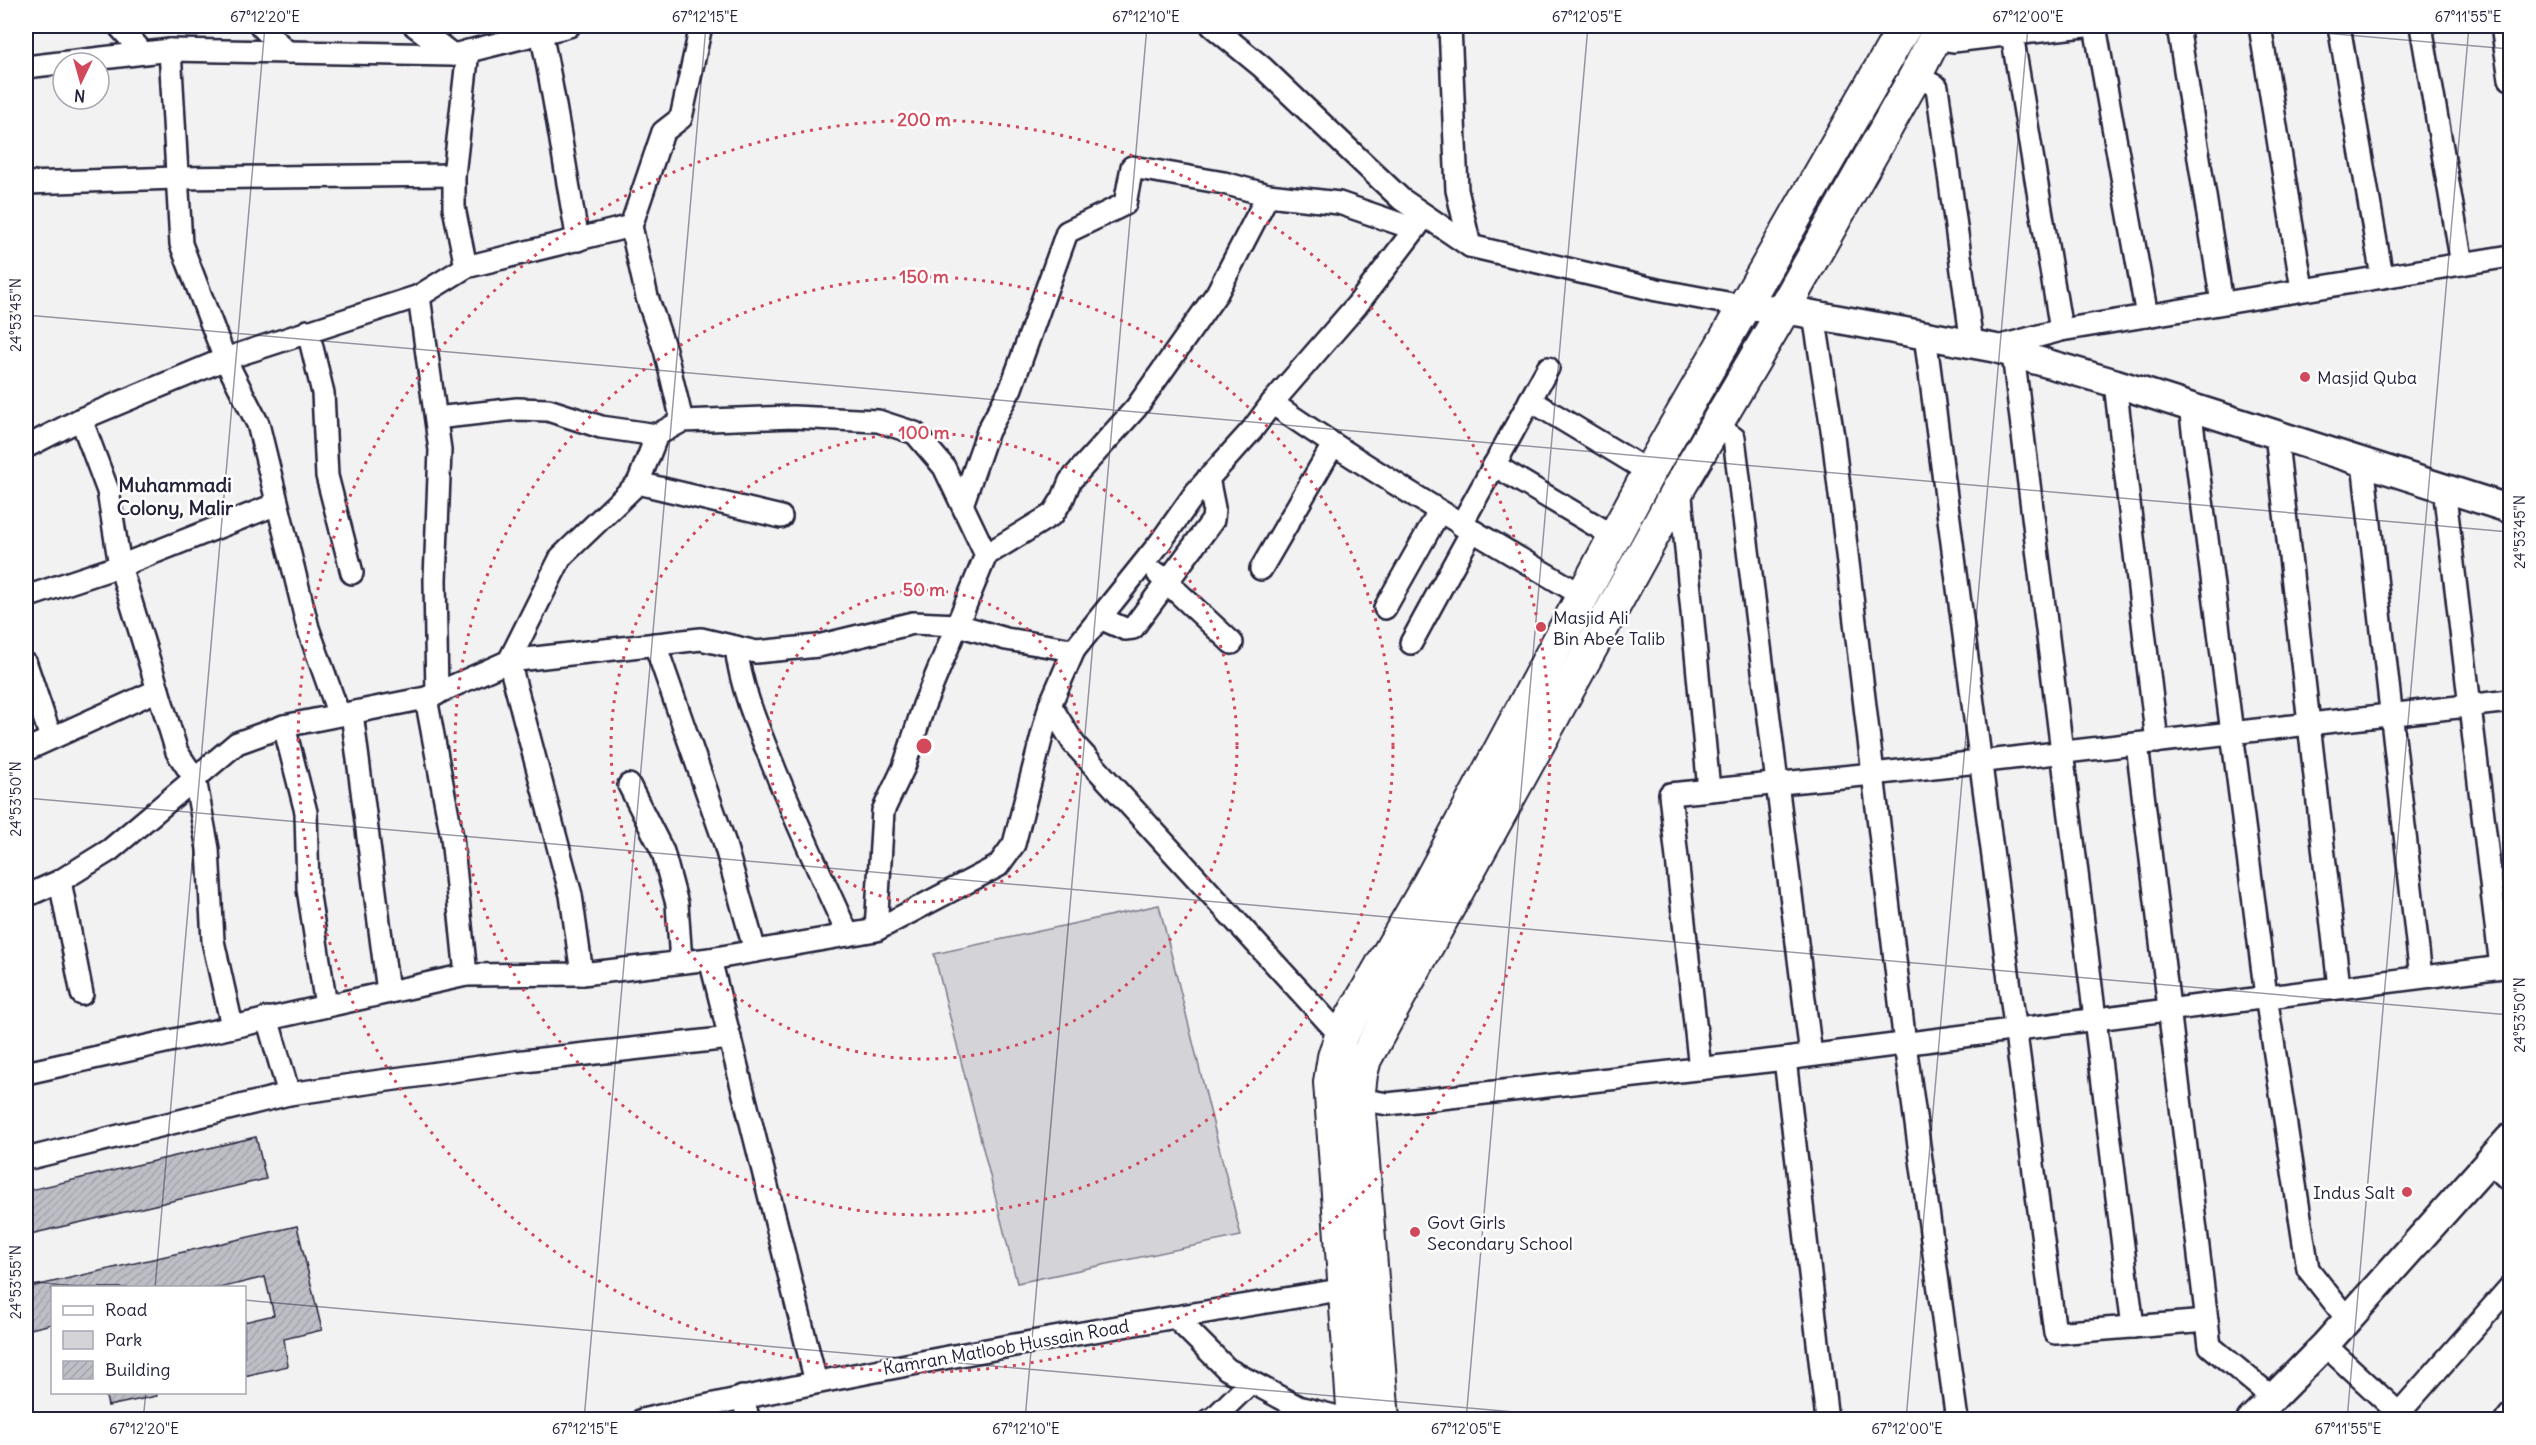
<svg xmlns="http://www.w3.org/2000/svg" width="2536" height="1445" font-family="Delius,sans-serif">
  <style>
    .green { fill: #d3d3d8; stroke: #7a7a8a; stroke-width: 1.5 }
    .building { fill: url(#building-hatch); stroke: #22223b; stroke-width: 1.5 }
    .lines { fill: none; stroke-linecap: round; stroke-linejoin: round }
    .minor-casing { stroke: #22223b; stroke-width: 26 }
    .tertiary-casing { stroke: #22223b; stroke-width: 32 }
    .secondary-casing { stroke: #22223b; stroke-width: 36 }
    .minor { stroke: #fff; stroke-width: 21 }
    .tertiary { stroke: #fff; stroke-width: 27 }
    .secondary { stroke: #fff; stroke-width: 32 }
    .ticks { fill: none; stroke: #22223b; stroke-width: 1.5; stroke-opacity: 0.45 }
    .ring { fill: none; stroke: #d1495b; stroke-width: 3; stroke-dasharray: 3 6 }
    .poi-dot { fill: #d1495b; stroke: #fff; stroke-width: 2 }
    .labels { text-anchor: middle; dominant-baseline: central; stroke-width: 5; stroke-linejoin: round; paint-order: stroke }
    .poi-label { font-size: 18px; fill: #22223b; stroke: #fff; text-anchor: start }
    .street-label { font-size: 18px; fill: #22223b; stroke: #fff }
    .neighbourhood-label { font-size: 20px; font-weight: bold; fill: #22223b; stroke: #fff }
    .centre { fill: #d1495b; stroke: #fff; stroke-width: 3 }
    .ring-label { font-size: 18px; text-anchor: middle; font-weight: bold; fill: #d1495b; stroke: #fff; stroke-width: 5; stroke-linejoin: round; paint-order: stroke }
    .neatline { fill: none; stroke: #22223b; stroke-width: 2 }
    .ticks-label { font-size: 15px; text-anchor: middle; fill: #22223b }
  </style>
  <defs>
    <pattern id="building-hatch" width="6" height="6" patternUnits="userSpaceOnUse" patternTransform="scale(1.5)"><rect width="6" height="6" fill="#bebec6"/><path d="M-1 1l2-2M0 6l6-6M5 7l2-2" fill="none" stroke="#a3a3ab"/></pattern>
  </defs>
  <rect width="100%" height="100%" fill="#f2f2f3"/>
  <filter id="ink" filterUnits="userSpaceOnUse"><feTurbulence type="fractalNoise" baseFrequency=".0167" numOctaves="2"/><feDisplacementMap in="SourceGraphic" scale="12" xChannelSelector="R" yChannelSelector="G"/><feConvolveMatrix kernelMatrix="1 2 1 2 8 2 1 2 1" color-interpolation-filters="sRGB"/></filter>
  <g filter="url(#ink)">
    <path class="green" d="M 1159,905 L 1241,1236 L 1017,1283 L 934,954 Z"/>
    <g class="building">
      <path d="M 256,1137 L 266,1179 L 26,1235 L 26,1191 Z"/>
      <path d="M 297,1226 L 322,1330 L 284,1339 L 288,1366 L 244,1376 L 244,1322 L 274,1315 L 265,1277 L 220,1288 L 52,1288 L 52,1324 L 26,1330 L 26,1288 Z"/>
      <path d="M 105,1392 L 156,1392 L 157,1396 L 108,1406 Z"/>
    </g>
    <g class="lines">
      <g class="minor-casing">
        <g id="minor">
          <path d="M 119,26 L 143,53"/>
          <path d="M 261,26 L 287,52"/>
          <path d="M 415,26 L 453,55"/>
          <path d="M 1212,26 L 1262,67 L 1401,199 L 1470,246 L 1657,290 L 1743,306"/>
          <path d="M 1450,26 L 1457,190 L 1470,246"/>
          <path d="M 2095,26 L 2147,316"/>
          <path d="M 2178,26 L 2222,303"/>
          <path d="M 2260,26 L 2302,289"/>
          <path d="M 2339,26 L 2382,277"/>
          <path d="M 2421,26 L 2462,264"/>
          <path d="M 2502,26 L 2510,79"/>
          <path d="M 541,33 C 556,101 565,171 578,240"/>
          <path d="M 2012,34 L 2061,330"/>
          <path d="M 1934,38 L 1953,41 L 2085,26"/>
          <path d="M 170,50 L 181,244 L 225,359 L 258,424 L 308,628 L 339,715"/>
          <path d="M 26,67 L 170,50 L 453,55 L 569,26"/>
          <path d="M 1916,75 L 1937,87 L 1972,344"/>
          <path d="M 26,183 L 176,178 L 454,175"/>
          <path d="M 466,267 L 454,208 L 454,175 L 468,51"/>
          <path d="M 419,296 L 440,450 L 435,580 L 437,694"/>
          <path d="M 1814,315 L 1833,436 L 1905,1044 L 1957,1420"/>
          <path d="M 308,331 L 323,393 L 327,476 L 352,573"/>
          <path d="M 1925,335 L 2055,1333 L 2207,1321"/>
          <path d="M 1994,348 L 2061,330 L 2510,256"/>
          <path d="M 2013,354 L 2133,1327"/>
          <path d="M 2115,383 L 2157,742"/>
          <path d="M 1530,400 L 1649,472"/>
          <path d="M 1272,403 C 1372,472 1477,534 1582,595"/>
          <path d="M 2190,407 L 2266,996 L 2308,1269 L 2348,1320"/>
          <path d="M 436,418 L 517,409 L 548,410 L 601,427 L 657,435"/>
          <path d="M 81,419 L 108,491 L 120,566 L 177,752 L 195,779 L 208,849 L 213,941 L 232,1026"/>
          <path d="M 682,421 L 793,417 L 878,421 L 915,433 L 944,467 L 986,555"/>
          <path d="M 1715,425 L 1734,438 L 1811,1055"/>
          <path d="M 2276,434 L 2339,987"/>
          <path d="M 26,447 L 81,419 L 225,359 L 419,296 L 466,267 L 631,226"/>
          <path d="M 2363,462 L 2421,977"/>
          <path d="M 1494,465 L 1615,537"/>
          <path d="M 638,483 L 781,517"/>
          <path d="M 1680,486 L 1709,790"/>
          <path d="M 2444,488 L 2501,967"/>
          <path d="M 963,502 L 988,431 L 1011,388 L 1067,232 L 1125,204 L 1132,167 L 1224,183 L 1268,195 L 1339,203 L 1415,229"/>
          <path d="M 1461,525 L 1548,368"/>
          <path d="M 1261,569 L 1333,445"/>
          <path d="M 1158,574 L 1232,643"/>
          <path d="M 26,597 L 120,566 L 277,504"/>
          <path d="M 1385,608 L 1439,512"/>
          <path d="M 1100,618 L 1125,629 L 1133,628 L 1213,520 L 1214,508 L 1208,478"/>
          <path d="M 1411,643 L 1472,531"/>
          <path d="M 655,644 L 724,841 L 755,951"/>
          <path d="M 736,647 C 741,690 759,730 775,770 C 798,826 823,880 848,935"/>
          <path d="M 26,664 L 51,738"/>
          <path d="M 426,698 L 452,837 L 466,975"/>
          <path d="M 1050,705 L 1074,744 L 1341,1036"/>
          <path d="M 352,713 L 388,992"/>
          <path d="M 284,726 L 306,812 L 308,889 L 326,1006"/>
          <path d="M 2137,744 L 2210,1346 L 2273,1398"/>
          <path d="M 26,750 L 158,690"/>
          <path d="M 629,785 L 663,852 L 677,904 L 681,962"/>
          <path d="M 60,881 L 82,994"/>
          <path d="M 26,896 L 60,881 L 110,850 L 237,743 L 284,726 L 426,698 L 509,661 L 701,639 L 756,652 L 818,646 L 913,623 L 958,625 L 1006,639 L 1074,650"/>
          <path d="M 876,930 L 883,811 L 904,767 L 924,705 L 986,555 L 1053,514 L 1063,498 L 1070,481 L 1136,408 L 1217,293 L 1268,195"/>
          <path d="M 710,959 L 816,1382"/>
          <path d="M 582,974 L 571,895 L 509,661 L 561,557 L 638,483 L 657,435 L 682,421 L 665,350 L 647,297 L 631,226 L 663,132 L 681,118 L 701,26"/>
          <path d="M 267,1018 L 289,1094"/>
          <path d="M 1785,1059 L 1827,1420"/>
          <path d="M 1700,1069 L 1670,794 L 1873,774 L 2510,701"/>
          <path d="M 26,1073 L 466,975 L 582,974 L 710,959 L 876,930 L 998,866 L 1014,844 L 1050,705 L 1074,650 L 1159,544 L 1196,492 L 1252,430 L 1272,403 L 1357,305 L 1425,216"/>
          <path d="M 1358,1099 L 1388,1104 L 1785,1059 L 2510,966"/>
          <path d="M 26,1159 L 289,1094 L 515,1062 L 730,1038"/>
          <path d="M 2489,1161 L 2510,1181"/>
          <path d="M 1175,1317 L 1227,1369 L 1298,1407 L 1350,1420"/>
          <path d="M 2325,1345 L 2406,1420"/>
          <path d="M 742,1397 L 749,1420"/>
          <path d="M 642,1420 C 879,1366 1118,1326 1358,1287"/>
          <path d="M 1209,1420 L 1213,1419 L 1251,1382"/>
          <path d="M 2393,1420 L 2510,1287"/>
          <path d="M 2506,1420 L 2510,1415"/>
        </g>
      </g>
      <g class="tertiary-casing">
        <g id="tertiary">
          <path d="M 1743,306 L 1799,312 L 1994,348 L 2115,383 L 2510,509"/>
          <path d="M 2251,1420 L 2325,1345 L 2510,1138"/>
        </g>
      </g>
      <g class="secondary-casing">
        <g id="secondary">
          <path d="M 1354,1420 L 1330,1082 L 1334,1057 L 1341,1036 L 1429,883 L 1649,472 L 1905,26"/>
          <path d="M 1383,1420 L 1358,1099 L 1361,1074 L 1365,1059 L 1680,486 L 1776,323 L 1916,75 L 1941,26"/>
        </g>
      </g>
      <use href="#minor" class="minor"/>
      <use href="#tertiary" class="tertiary"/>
      <use href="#secondary" class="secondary"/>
    </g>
  </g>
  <path class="ticks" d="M 2242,26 L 2510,49M 26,315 L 2510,532M 26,798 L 2510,1015M 26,1281 L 96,1288M 155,1288 L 265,26M 244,1300 L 1605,1420M 143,1420 L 146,1392M 584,1420 L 706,26M 1025,1420 L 1147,26M 1466,1420 L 1588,26M 1906,1420 L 2028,26M 2347,1420 L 2469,26"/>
  <g class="ring">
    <circle cx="924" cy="746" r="156"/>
    <circle cx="924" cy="746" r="313"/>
    <circle cx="924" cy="746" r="469"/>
    <circle cx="924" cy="746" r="626"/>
  </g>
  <g class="poi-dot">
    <circle cx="2305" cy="377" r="6"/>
    <circle cx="1541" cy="627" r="6"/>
    <circle cx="2407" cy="1192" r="6"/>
    <circle cx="1415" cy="1232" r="6"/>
  </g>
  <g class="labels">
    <g class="poi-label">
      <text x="2317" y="377">Masjid Quba</text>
      <text x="1553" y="617">Masjid Ali<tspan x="1553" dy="21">Bin Abee Talib</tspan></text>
      <text x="2395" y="1192" text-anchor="end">Indus Salt</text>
      <text x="1427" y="1222">Govt Girls<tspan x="1427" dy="21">Secondary School</tspan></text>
    </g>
    <g class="street-label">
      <text transform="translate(1006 1347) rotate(-10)">Kamran Matloob Hussain Road</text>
    </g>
    <g class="neighbourhood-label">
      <text x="175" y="484">Muhammadi<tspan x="175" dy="23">Colony, Malir</tspan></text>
    </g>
  </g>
  <circle cx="924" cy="746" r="9" class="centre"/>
  <g class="ring-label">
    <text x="924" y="126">200 m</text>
    <text x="924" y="283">150 m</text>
    <text x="924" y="439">100 m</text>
    <text x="924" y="596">50 m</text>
  </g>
  <rect width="2536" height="1445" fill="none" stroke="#fff" stroke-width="66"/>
  <rect x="51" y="1286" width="195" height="108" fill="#ffffff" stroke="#a7a7b1" stroke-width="1.5"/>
  <rect x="63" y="1306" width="30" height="9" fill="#ffffff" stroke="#a7a7b1" stroke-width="1.5"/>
  <text x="105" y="1316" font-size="18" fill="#22223b">Road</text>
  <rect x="63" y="1331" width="30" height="18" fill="#d3d3d8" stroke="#a7a7b1" stroke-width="1.5"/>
  <text x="105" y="1346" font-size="18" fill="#22223b">Park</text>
  <rect x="63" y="1361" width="30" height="18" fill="url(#building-hatch)" stroke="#a7a7b1" stroke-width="1.5"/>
  <text x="105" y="1376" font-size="18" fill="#22223b">Building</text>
  <g transform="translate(81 81) rotate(185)"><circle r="28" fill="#ffffff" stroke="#a7a7b1" stroke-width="1.5"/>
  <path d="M0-4.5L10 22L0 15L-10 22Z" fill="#d1495b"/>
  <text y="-9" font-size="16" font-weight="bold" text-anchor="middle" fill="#22223b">N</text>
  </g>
  <rect x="33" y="33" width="2470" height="1379" class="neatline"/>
  <g class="ticks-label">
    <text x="265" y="22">67°12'20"E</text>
    <text x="705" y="22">67°12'15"E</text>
    <text x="1146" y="22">67°12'10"E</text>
    <text x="1587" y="22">67°12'05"E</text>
    <text x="2028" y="22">67°12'00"E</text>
    <text x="2468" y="22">67°11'55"E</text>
    <text transform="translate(16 315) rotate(-90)" y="5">24°53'45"N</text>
    <text transform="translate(2520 532) rotate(-90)" y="5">24°53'45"N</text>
    <text transform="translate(16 799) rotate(-90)" y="5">24°53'50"N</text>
    <text transform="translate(2520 1015) rotate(-90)" y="5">24°53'50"N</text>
    <text transform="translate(16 1282) rotate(-90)" y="5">24°53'55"N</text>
    <text x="144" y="1434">67°12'20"E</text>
    <text x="585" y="1434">67°12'15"E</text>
    <text x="1026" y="1434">67°12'10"E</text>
    <text x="1466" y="1434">67°12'05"E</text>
    <text x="1907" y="1434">67°12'00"E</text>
    <text x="2348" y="1434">67°11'55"E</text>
  </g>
</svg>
